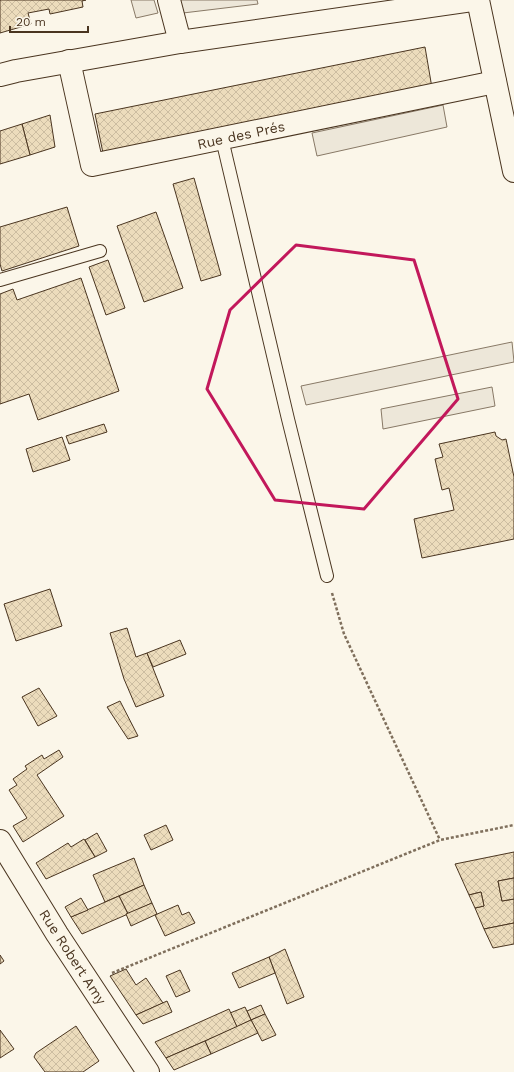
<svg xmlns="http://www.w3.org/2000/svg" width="514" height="1072" font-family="'Work Sans',sans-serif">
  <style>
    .parking { fill: #ede7d9; stroke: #887966 }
    .building { fill: url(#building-cross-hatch); stroke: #4a3520 }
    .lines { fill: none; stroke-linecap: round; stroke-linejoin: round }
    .lane-casing { stroke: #4a3520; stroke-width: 14 }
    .street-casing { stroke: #4a3520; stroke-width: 24 }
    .path { stroke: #7f6f5c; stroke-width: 2.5; stroke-dasharray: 3 2; stroke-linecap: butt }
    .lane { stroke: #fbf6e9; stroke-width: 12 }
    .street { stroke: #fbf6e9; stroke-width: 22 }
    .marked { fill: none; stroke: #c2185b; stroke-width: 3; stroke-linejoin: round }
    .labels { text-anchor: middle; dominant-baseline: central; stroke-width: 3; stroke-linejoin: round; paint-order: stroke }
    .street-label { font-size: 14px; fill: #4a3520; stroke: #fbf6e9 }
  </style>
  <defs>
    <pattern id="building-cross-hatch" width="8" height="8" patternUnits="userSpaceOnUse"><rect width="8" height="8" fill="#ecdcbc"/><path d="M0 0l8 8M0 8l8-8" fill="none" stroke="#ccbda1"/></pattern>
  </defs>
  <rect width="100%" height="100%" fill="#fbf6e9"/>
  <g class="parking">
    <path d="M 131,0 L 154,0 L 158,13 L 136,18 Z"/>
    <path d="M 180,0 L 257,0 L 258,4 L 183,13 Z"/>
    <path d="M 443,105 L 447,127 L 317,156 L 312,133 Z"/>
    <path d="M 512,342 L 514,362 L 306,405 L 301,386 Z"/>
    <path d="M 492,387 L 495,406 L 383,429 L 381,409 Z"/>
  </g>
  <g class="building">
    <path d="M 0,0 L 86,0 L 82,1 L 83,7 L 50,14 L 49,9 L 28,13 L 31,24 L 0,33 Z"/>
    <path d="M 425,47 L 432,88 L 103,153 L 95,114 Z"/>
    <path d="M 50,115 L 55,147 L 30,155 L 22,124 Z"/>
    <path d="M 22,124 L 30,155 L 0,164 L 0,131 Z"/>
    <path d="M 194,178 L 221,275 L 201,281 L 173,184 Z"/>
    <path d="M 67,207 L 79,246 L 2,271 L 0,264 L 0,227 Z"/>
    <path d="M 156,212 L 183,288 L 144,302 L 117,226 Z"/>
    <path d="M 108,260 L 125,308 L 106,315 L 89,267 Z"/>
    <path d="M 81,278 L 119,391 L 38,420 L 29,394 L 0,404 L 0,294 L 13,289 L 17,300 Z"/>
    <path d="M 104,424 L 107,432 L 69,444 L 66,436 Z"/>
    <path d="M 495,432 L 496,436 L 502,440 L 506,439 L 514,477 L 514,539 L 422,558 L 414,519 L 454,510 L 449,488 L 442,490 L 435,459 L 443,457 L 439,444 Z"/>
    <path d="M 62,437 L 70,460 L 33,472 L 26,449 Z"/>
    <path d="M 50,589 L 62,626 L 16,641 L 4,604 Z"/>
    <path d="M 127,628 L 136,657 L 147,653 L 164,696 L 136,707 L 124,679 L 110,633 Z"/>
    <path d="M 180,640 L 186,654 L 153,667 L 147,653 Z"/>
    <path d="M 39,688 L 57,716 L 38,726 L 22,697 Z"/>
    <path d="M 120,701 L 138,736 L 128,739 L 107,707 Z"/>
    <path d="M 59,750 L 63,757 L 37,775 L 64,816 L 23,842 L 13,826 L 27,818 L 9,790 L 17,785 L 13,779 L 27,769 L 25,766 L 42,755 L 44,759 Z"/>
    <path d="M 166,825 L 173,840 L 151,850 L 144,835 Z"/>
    <path d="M 97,833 L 107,851 L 95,857 L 85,840 Z"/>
    <path d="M 84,839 L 95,857 L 46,879 L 36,863 L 68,843 L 71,847 Z"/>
    <path d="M 514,852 L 514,878 L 498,881 L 502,901 L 514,899 L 514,923 L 484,929 L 475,908 L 484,906 L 481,892 L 469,895 L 455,864 Z"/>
    <path d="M 134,858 L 144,885 L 105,902 L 93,875 Z"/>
    <path d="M 514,878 L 514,899 L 502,901 L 498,881 Z"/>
    <path d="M 144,885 L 152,903 L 128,914 L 119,896 Z"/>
    <path d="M 481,892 L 484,906 L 475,908 L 469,895 Z"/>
    <path d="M 119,896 L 128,914 L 82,934 L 71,917 Z"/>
    <path d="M 81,898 L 88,910 L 71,917 L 65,907 Z"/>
    <path d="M 152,903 L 157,914 L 131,926 L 126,914 Z"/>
    <path d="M 178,905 L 182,915 L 189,912 L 195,923 L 165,936 L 155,915 Z"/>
    <path d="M 514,923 L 514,944 L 493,948 L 484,929 Z"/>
    <path d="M 285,949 L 304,997 L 287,1004 L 269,957 Z"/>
    <path d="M 0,955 L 4,961 L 0,964 Z"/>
    <path d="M 269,957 L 275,973 L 239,988 L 232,973 Z"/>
    <path d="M 126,969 L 136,985 L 146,978 L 163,1003 L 136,1015 L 110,976 Z"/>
    <path d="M 180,970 L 190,991 L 176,997 L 166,976 Z"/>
    <path d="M 167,1001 L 172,1012 L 143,1024 L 136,1015 Z"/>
    <path d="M 261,1005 L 265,1014 L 251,1020 L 247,1011 Z"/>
    <path d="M 245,1007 L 251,1020 L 237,1027 L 230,1013 Z"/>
    <path d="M 229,1009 L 237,1027 L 205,1041 L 166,1058 L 155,1042 Z"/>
    <path d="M 265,1014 L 276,1035 L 262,1041 L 251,1020 Z"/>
    <path d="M 251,1020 L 258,1033 L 211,1054 L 205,1041 Z"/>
    <path d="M 76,1026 L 99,1061 L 83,1072 L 45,1072 L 34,1057 L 36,1053 Z"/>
    <path d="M 0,1030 L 14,1049 L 0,1058 Z"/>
    <path d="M 205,1041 L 211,1054 L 174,1070 L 166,1058 Z"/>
  </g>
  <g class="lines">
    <g class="lane-casing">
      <g id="lane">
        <path d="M 222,139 L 288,419 L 327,576"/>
        <path d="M 0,280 L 100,251"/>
      </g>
    </g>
    <g class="street-casing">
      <g id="street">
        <path d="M 169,0 L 180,42"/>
        <path d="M 478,0 L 514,171"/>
        <path d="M 69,61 L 92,165 L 495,82"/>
        <path d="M 0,75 L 16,71 L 180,42 L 472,0"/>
        <path d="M 0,841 L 57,934 L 148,1072"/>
      </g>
    </g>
    <g class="path">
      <path d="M 332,593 L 344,634 L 440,840"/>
      <path d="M 112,973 L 440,840 L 514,825"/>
    </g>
    <use href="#lane" class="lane"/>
    <use href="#street" class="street"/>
  </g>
  <path class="marked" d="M 296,245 L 414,260 L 458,399 L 364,509 L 275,500 L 207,389 L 230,310 Z"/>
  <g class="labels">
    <g class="street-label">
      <text transform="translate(241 135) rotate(-12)">Rue des Prés</text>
      <text transform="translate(73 957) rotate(57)">Rue Robert Amy</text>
    </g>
  </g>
  <path d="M10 26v6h78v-6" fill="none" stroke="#4a3520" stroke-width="2"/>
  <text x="16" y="26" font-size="12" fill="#4a3520" stroke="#fbf6e9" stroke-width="3" paint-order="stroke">20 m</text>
</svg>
